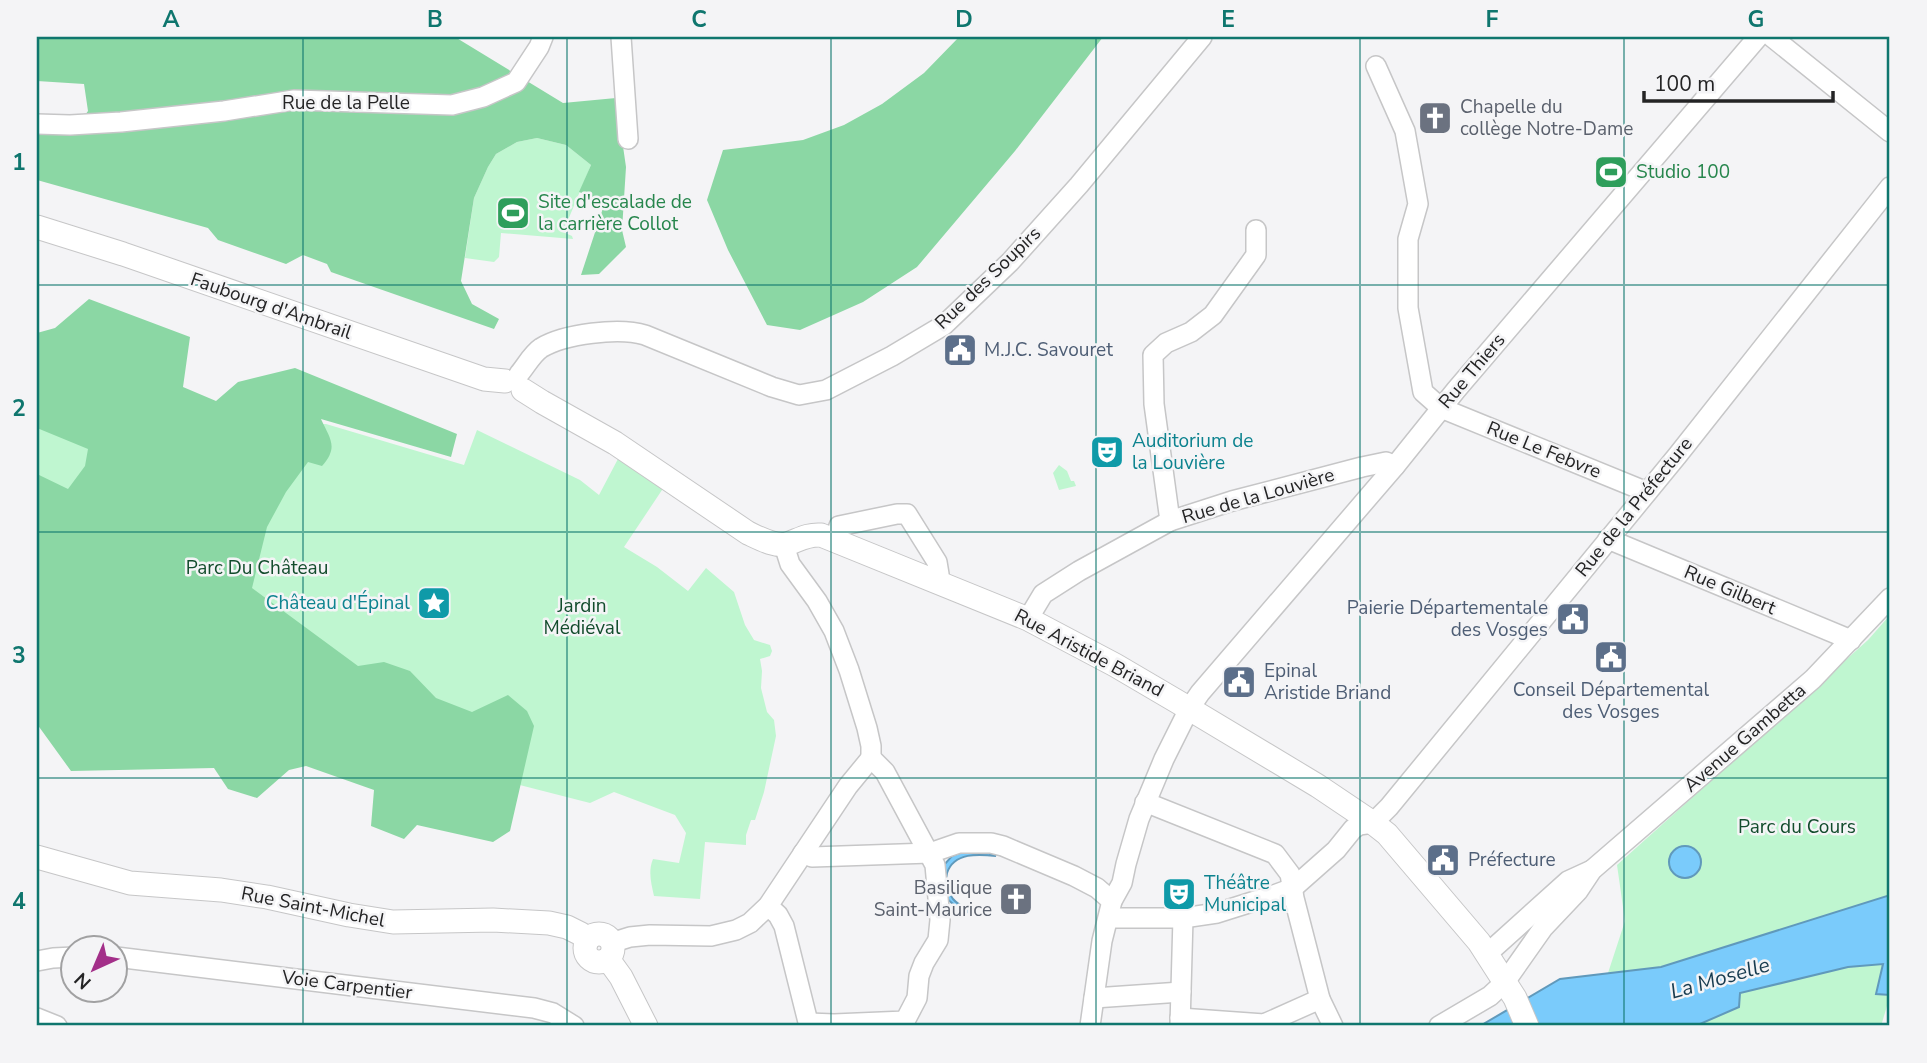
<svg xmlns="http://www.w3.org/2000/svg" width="1927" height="1063" font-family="'Nunito Sans',sans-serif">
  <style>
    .green { fill: #bff6d0 }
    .forest { fill: #8bd7a4 }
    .water { fill: #7acbfb; stroke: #6099bb; stroke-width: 2 }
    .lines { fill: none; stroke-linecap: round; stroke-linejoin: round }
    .minor-casing { stroke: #c6c6c7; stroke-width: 22 }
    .major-casing { stroke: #c6c6c7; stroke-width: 25 }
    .minor { stroke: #fff; stroke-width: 19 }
    .major { stroke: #fff; stroke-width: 23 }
    .grid { fill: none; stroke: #0f766e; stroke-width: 2; stroke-opacity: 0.55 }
    .labels { text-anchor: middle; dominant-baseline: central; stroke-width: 5; stroke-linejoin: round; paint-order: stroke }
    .street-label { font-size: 19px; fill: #242425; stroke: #f4f4f6 }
    .worship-label { font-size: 19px; fill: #5b616d; stroke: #f4f4f6; text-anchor: start }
    .leisure-label { font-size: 19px; fill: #27864d; stroke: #f4f4f6; text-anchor: start }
    .service-label { font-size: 19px; fill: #4e5e75; stroke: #f4f4f6; text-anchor: start }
    .culture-label { font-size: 19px; fill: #0d838f; stroke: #f4f4f6; text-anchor: start }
    .park-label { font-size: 19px; fill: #124c2c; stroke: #f4f4f6 }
    .water-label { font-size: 21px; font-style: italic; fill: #173b4f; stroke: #f4f4f6 }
    .neatline { fill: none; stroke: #0f766e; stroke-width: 2.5 }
    .grid-label { font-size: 23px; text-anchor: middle; font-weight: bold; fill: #0f766e }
  </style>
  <rect width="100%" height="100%" fill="#f4f4f6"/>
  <g class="green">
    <path d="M 537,138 L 566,145 L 591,165 L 563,232 L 572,236 L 573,239 L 501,233 L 499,257 L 494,262 L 465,258 L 474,198 L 488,167 L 496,154 L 517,142 Z"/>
    <path d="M 37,369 L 145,380 L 289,424 L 326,424 L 464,465 L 477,430 L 580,480 L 599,495 L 619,457 L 664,487 L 624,547 L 657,567 L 688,591 L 706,568 L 734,592 L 745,625 L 754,640 L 770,645 L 772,651 L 770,656 L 760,659 L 762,671 L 761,688 L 767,712 L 774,720 L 776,736 L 764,792 L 755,820 L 751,820 L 746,835 L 746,845 L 705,842 L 700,899 L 654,896 C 651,883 648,871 653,859 L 679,863 L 686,833 L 675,815 L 614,792 L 590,803 L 500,780 L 37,626 Z"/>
    <path d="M 1059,465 L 1067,471 L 1071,481 L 1074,481 L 1076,486 L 1059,490 L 1053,473 Z"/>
    <path d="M 1890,615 L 1890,895 L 1661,967 L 1608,973 L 1625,921 L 1617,865 L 1868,640 Z"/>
    <path d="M 1884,964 L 1876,993 L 1890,996 L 1881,1026 L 1669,1026 L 1700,1024 L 1740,993 L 1848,967 Z"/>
  </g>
  <g class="forest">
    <path d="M 37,37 L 455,37 L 563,103 L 616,98 L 626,167 L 622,230 L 626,247 L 599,274 L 581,275 L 605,202 L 579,192 L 591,165 L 566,145 L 537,138 L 517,142 L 496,154 L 488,167 L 474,198 L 461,281 L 472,304 L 499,319 L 494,329 L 331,272 L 327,264 L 303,255 L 286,264 L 218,240 L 208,228 L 37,180 L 37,133 L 71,134 L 88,111 L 84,84 L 37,81 Z"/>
    <path d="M 959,37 L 1103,37 L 1015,151 L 917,267 L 863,302 L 800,330 L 767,325 L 728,250 L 707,200 L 723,150 L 803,140 L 844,125 L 882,104 L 924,73 Z"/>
    <path d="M 89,299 L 190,337 L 183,387 L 216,401 L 238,382 L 295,368 L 457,434 L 451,457 L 321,419 C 330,439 339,447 322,466 L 308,462 L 286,492 L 267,527 L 252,588 L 358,666 L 384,662 L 410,671 L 436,698 L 472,712 L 508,695 L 527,711 L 534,726 L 510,831 L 493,842 L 417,825 L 404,839 L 371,826 L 374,790 L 306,766 L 289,770 L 257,798 L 228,789 L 214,768 L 71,771 L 37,724 L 37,474 L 68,489 L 85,466 L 88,449 L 37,428 L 37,333 L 55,328 Z"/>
  </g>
  <g class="water">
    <circle cx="1685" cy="862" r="16"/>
    <path d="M 962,852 L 987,852 L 996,856 C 979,854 954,852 947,873 C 944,883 947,891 953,899 C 959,906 969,910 976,915 L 959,909 L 946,898 L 943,866 L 952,856 Z"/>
    <path d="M 1890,895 L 1890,995 L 1876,994 L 1883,964 L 1848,967 L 1740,993 L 1739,1007 L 1700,1024 L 1669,1026 L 1480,1026 L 1560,979 L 1661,967 Z"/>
  </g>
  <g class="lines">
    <g class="minor-casing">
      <g id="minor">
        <path d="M 621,37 L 628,139"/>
        <path d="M 1772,37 L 1890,132"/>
        <path d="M 1376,66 L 1405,131 L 1418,204 L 1408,239 L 1408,308 L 1423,392 L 1441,408 L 1647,492"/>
        <path d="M 37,124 L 70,125 L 121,122 L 224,111 L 294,100 L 452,105 L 483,97 L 516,82 L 539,47 L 543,37"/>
        <path d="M 519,374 C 526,366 532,354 541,348 C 564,334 619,327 645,335 L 772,387 L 799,395 L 826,390 L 892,356 L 944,325 L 1010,262 L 1079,185 L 1202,37"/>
        <path d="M 1170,521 L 1154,404 L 1153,355 L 1166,343 L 1191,332 L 1213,315 L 1256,255 L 1256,230"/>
        <path d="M 1608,539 L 1851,640"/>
        <path d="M 835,540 L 839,526 L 897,514 L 907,514 L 937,562 L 939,574 L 937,582"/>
        <path d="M 784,545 L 790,564 L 817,601 L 834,631 L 849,670 L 867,728 L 871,746 L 871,758"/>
        <path d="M 1028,619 L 1043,594 L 1079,571 L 1170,521 L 1232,501 L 1362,467 L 1386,462 L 1395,466"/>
        <path d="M 1145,802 L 1275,854 L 1290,874 L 1294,898 L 1320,999 L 1333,1026"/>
        <path d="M 803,853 L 812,857 L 930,853 L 959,843 L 991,843 L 1003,846 L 1074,876 L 1097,888 L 1112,901"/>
        <path d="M 768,906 L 778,915 L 784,926 L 809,1026"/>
        <path d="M 1109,918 L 1183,918 L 1217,913 L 1274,895 L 1293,888 L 1336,850 L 1353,829 L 1359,825 L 1373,823 L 1389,807 L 1677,456 L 1890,187"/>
        <path d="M 611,943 L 630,937 L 650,935 L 711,936 L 736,930 L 750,923 L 768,906 L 848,786 L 871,758"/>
        <path d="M 1487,954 L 1568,881 L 1592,870"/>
        <path d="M 116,957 L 534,1008 L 553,1013 L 574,1026"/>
        <path d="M 37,961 L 53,958 L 74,957"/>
        <path d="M 1094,998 L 1181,992"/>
        <path d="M 37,1018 L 57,1026"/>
        <path d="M 1180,1018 L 1264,1024 L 1320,999"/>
        <path d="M 809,1023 L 834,1024 L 905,1021 L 917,998 L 919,976 L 924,963 L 938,940 L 940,920 L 935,865 L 885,772 L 871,758"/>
        <path d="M 1090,1026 L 1102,941 L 1112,901 L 1122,883 L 1126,864 L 1139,819 L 1164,759 L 1189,709 L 1200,693 L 1395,466 L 1456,390 L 1758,37"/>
        <path d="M 1180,1026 L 1183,918"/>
        <path d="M 1439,1026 L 1490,996 L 1505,982 L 1543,928 L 1578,891 L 1592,870 L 1813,679 L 1890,598"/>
      </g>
    </g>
    <g class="major-casing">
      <g id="major">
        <path d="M 37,227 L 123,254 L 484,379 L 505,381"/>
        <path d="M 523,390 L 542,402 L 615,443 L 748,533 C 759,538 775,547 787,544 C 799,540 807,534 821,535 L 1028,619 L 1115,665 L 1178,702 L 1318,786 L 1373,823 L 1387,834 L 1479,942 L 1515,998 L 1527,1026"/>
        <path d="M 37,857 L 130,883 L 221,890 L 267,897 L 349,915 L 393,922 L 493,920 L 549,923 L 567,927 L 581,934 L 587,941"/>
        <circle cx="599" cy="948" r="14"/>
        <path d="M 608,959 L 621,977 L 646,1026"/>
      </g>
    </g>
    <use href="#minor" class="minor"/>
    <use href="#major" class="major"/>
  </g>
  <path class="grid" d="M 303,37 L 303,1026M 567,37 L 567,1026M 831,37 L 831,1026M 1096,37 L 1096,1026M 1360,37 L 1360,1026M 1624,37 L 1624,1026M 37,285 L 1890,285M 37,532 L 1890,532M 37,778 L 1890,778"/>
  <defs>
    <g id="church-square" transform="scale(1.75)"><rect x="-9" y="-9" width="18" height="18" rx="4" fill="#6b7280" stroke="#f4f4f6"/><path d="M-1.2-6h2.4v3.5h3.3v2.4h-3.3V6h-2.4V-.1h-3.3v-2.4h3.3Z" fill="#fff"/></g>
    <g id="stadium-square" transform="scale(1.75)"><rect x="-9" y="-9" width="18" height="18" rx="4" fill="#2e9e5b" stroke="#f4f4f6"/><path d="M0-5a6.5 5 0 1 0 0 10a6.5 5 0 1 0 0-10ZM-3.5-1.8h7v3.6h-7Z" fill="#fff"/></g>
    <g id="civic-square" transform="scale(1.75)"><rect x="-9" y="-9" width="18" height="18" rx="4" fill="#5c6f8a" stroke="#f4f4f6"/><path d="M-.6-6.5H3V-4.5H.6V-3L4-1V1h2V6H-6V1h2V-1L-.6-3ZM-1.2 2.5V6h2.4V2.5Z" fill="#fff"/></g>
    <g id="theatre-square" transform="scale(1.75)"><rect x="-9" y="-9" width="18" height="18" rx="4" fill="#0f9aa8" stroke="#f4f4f6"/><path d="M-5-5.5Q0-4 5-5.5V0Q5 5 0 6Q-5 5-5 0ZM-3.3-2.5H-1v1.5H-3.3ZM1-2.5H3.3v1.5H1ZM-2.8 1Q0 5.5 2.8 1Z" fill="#fff"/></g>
    <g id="sight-square" transform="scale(1.75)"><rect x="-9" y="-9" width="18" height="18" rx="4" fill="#0f9aa8" stroke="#f4f4f6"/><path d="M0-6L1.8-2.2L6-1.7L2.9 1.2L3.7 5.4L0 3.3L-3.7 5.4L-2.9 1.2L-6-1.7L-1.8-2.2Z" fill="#fff"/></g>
  </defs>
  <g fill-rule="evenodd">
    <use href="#church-square" x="1435" y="118"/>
    <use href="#stadium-square" x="1611" y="172"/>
    <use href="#stadium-square" x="513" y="213"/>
    <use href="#civic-square" x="960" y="350"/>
    <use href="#theatre-square" x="1107" y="452"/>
    <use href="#sight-square" x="434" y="603"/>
    <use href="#civic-square" x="1573" y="619"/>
    <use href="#civic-square" x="1611" y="657"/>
    <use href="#civic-square" x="1239" y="682"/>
    <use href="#civic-square" x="1443" y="860"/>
    <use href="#theatre-square" x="1179" y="894"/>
    <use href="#church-square" x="1016" y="899"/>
  </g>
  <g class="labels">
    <g class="street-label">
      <text x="346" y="103">Rue de la Pelle</text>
      <text transform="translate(988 278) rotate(-44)">Rue des Soupirs</text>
      <text transform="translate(271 306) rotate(19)">Faubourg d'Ambrail</text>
      <text transform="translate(1472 371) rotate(-50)">Rue Thiers</text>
      <text transform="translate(1544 450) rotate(22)">Rue Le Febvre</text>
      <text transform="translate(1258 496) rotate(-16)">Rue de la Louvière</text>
      <text transform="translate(1634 507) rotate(-51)">Rue de la Préfecture</text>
      <text transform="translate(1730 590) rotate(23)">Rue Gilbert</text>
      <text transform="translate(1089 653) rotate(28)">Rue Aristide Briand</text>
      <text transform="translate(1745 738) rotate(-41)">Avenue Gambetta</text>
      <text transform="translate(313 907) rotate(11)">Rue Saint-Michel</text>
      <text transform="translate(347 985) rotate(7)">Voie Carpentier</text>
    </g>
    <g class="worship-label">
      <text x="1460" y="107">Chapelle du<tspan x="1460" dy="22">collège Notre-Dame</tspan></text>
      <text x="992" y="888" text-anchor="end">Basilique<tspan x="992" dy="22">Saint-Maurice</tspan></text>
    </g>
    <g class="leisure-label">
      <text x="1636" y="172">Studio 100</text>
      <text x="538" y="202">Site d'escalade de<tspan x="538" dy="22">la carrière Collot</tspan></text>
    </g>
    <g class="service-label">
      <text x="984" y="350">M.J.C. Savouret</text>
      <text x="1548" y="608" text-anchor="end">Paierie Départementale<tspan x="1548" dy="22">des Vosges</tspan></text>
      <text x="1264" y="671">Epinal<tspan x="1264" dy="22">Aristide Briand</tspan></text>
      <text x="1611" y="690" text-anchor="middle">Conseil Départemental<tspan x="1611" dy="22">des Vosges</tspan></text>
      <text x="1468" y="860">Préfecture</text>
    </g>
    <g class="culture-label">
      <text x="1132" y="441">Auditorium de<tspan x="1132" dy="22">la Louvière</tspan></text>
      <text x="410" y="603" text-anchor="end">Château d'Épinal</text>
      <text x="1204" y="883">Théâtre<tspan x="1204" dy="22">Municipal</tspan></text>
    </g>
    <g class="park-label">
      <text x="257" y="568">Parc Du Château</text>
      <text x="582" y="606">Jardin<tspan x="582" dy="22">Médiéval</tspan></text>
      <text x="1797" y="827">Parc du Cours</text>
    </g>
    <g class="water-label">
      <text transform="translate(1720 978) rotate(-16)">La Moselle</text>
    </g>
  </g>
  <rect width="1927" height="1063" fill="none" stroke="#f4f4f6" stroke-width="77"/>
  <g transform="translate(94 969) rotate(224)"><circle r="33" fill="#f4f4f6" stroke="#a1a1a2" stroke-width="2"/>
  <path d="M0-5L12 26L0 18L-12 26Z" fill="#a32f89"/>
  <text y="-10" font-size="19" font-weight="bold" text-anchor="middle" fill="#242425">N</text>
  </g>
  <path d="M1644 91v10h189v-10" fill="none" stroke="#242425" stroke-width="3.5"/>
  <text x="1654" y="91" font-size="21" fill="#242425" stroke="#f4f4f6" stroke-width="5" paint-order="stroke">100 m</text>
  <rect x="38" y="38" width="1850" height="986" class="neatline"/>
  <g class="grid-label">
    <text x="171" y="27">A</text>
    <text x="435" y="27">B</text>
    <text x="699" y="27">C</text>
    <text x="964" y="27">D</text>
    <text x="1228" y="27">E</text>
    <text x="1492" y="27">F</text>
    <text x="1756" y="27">G</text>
    <text x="19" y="170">1</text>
    <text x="19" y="416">2</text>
    <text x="19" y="663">3</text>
    <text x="19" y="909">4</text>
  </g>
</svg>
